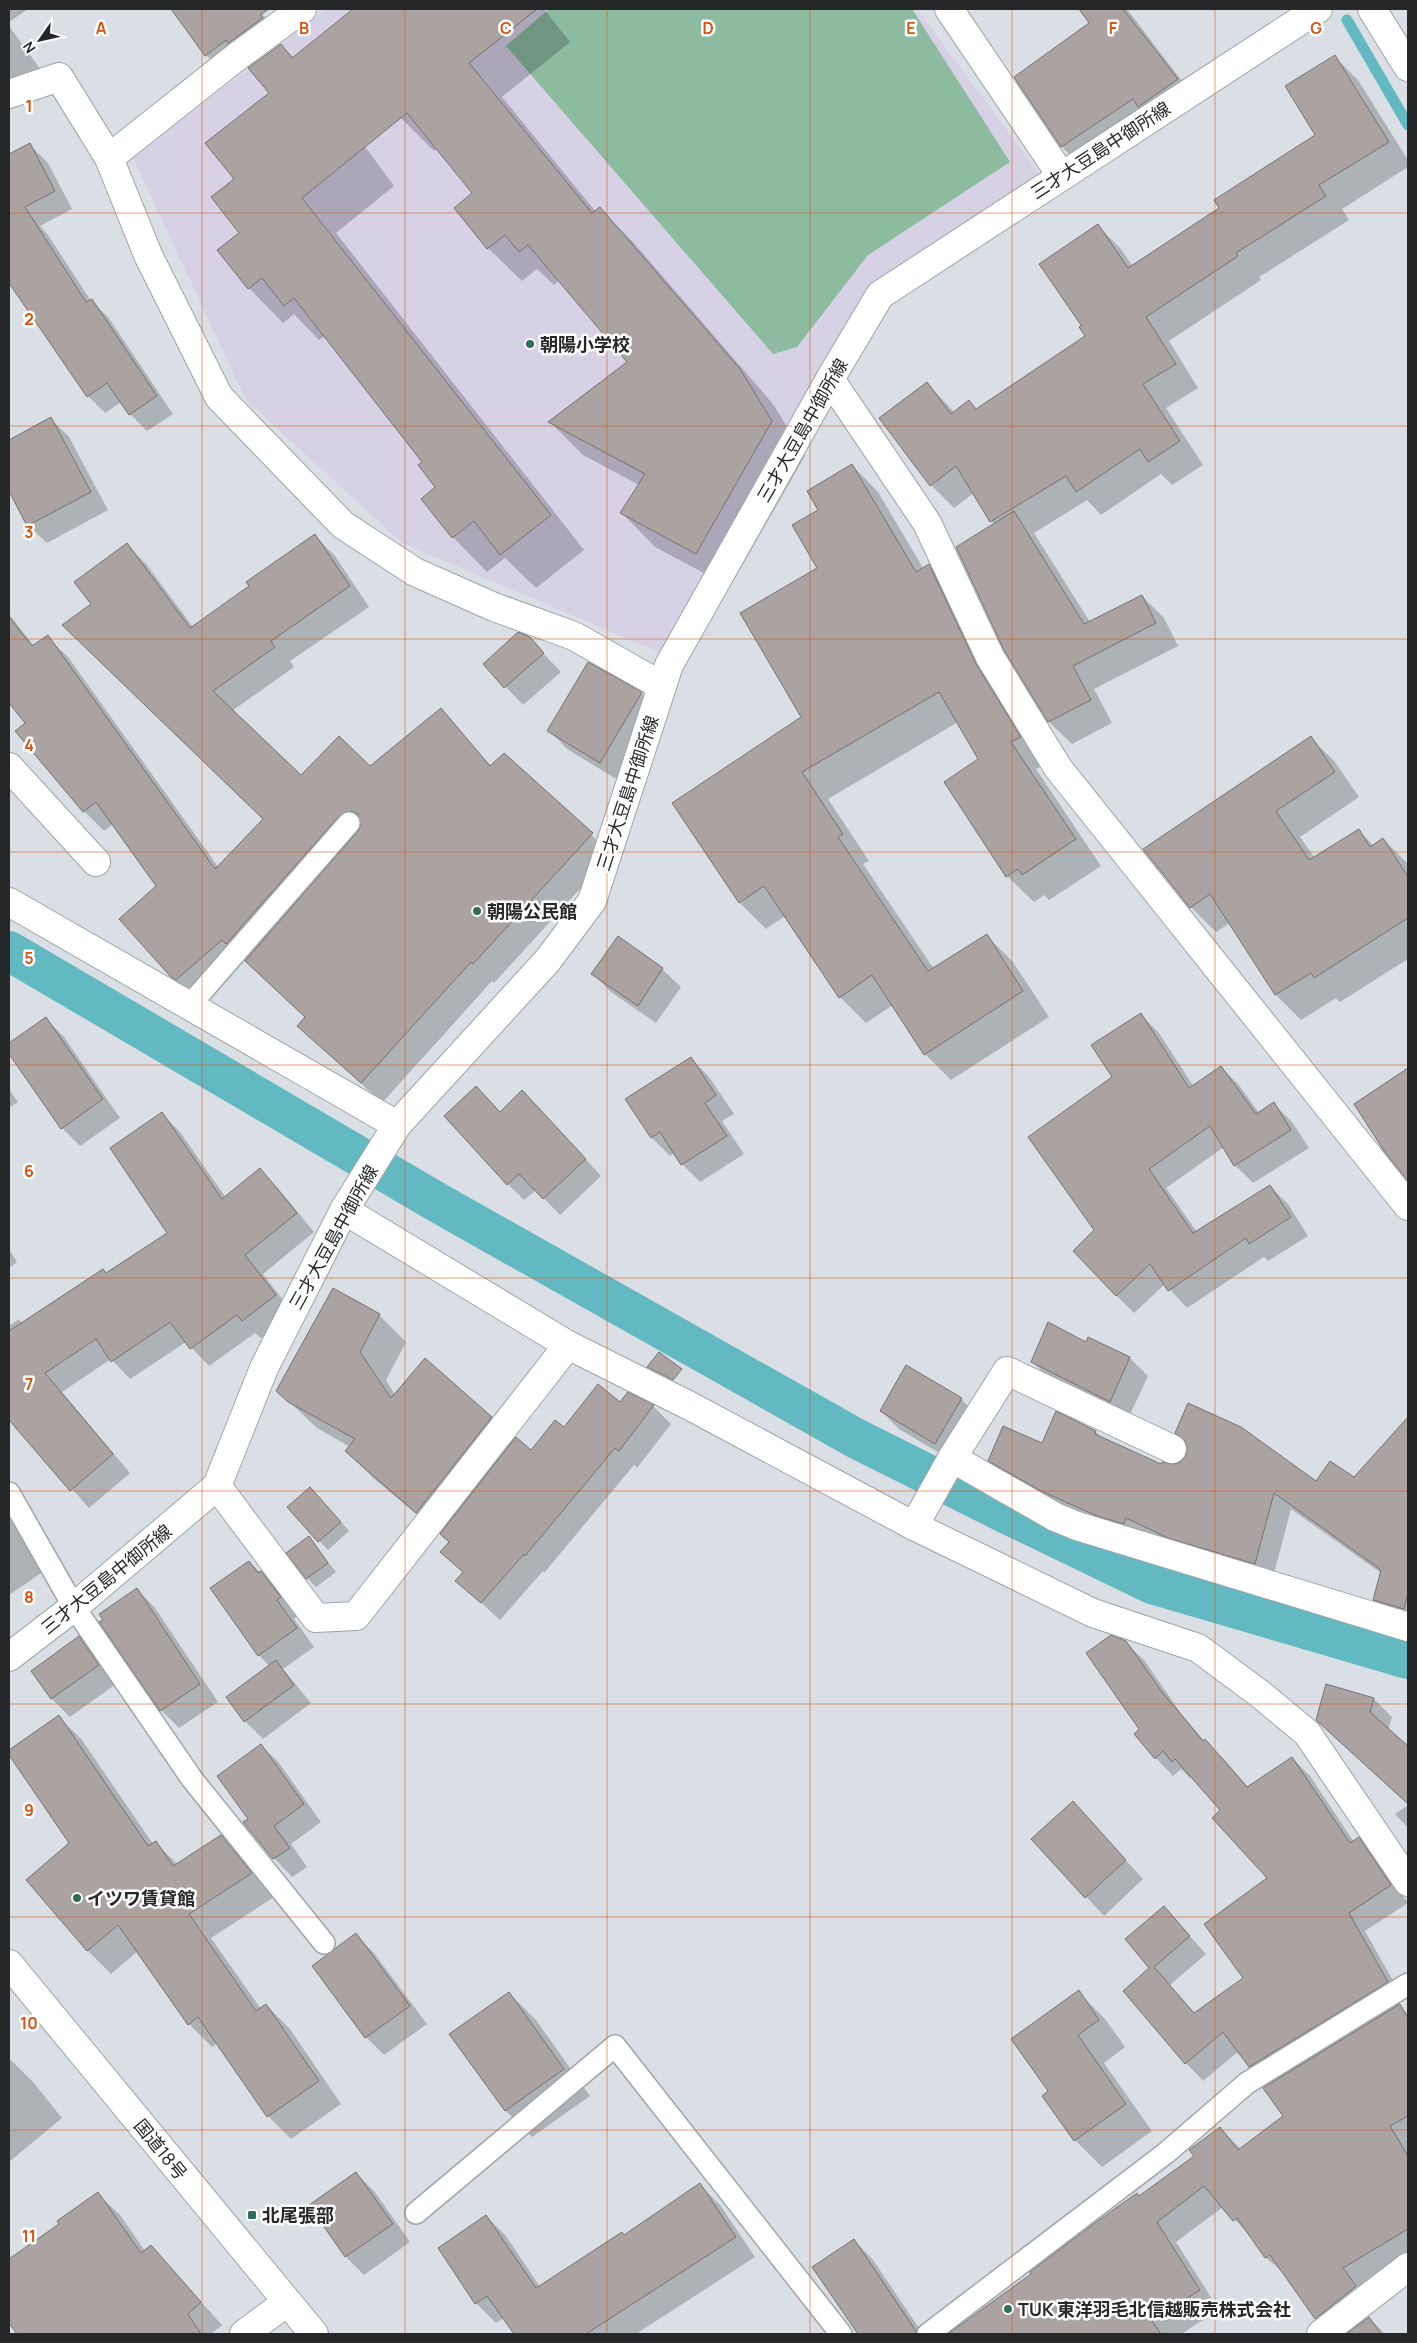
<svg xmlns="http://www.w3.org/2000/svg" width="1417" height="2343" font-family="Manrope,'Noto Sans JP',sans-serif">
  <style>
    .education { fill: #d7d1e6 }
    .green { fill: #8dbba0 }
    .shadow { fill: #0003 }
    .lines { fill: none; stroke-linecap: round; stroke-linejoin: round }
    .stream { stroke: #63b9c1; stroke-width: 11 }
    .canal { stroke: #63b9c1; stroke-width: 40 }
    .building { fill: #aba3a2; stroke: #787171 }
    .service-casing { stroke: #9ea4a8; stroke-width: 24 }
    .minor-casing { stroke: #9ea4a8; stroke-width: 30 }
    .tertiary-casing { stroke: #9ea4a8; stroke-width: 30 }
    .secondary-casing { stroke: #9ea4a8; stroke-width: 30 }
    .trunk-casing { stroke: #9ea4a8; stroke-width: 30 }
    .service { stroke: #fff; stroke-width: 21 }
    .minor { stroke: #fff; stroke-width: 28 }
    .tertiary { stroke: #fff; stroke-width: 28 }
    .secondary { stroke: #fff; stroke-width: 28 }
    .trunk { stroke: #fff; stroke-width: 28 }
    .grid { fill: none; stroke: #d4540f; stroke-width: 1; stroke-opacity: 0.55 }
    .poi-dot { fill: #316d58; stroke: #fff; stroke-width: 2 }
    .labels { text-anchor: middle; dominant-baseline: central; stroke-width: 5; stroke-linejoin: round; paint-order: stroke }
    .street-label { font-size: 18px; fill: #252729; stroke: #fff }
    .poi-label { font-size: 18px; font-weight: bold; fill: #252729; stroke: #fff; text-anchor: start }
    .grid-label { font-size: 16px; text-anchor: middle; font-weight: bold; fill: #d4540f; stroke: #fff; stroke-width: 5; stroke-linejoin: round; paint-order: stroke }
  </style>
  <rect width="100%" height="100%" fill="#d9dfe4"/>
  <path class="education" d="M 326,9 L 917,9 L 1040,175 L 872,288 L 659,652 L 402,543 L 246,400 L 133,158 Z"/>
  <path class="green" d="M 549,9 L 912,9 L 1010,162 L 868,255 L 797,347 L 773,354 L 506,46 Z"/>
  <g class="shadow">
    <path d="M 9,9 L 28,9 L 9,22 Z"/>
    <path d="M 189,9 L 259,9 L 280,37 L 224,73 L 206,55 L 178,17 Z"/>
    <path d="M 355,9 L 544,9 L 570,42 L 502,97 L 596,212 L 600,209 L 633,242 L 773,404 L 805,456 L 730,587 L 655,547 L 622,513 L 639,485 L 583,455 L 550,422 L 628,362 L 560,280 L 554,285 L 537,269 L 522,281 L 488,248 L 456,208 L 474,193 L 438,149 L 434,151 L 401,118 L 337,24 Z"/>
    <path d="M 1080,9 L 1127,9 L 1195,98 L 1080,165 L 1062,147 L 1016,77 L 1091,23 Z"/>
    <path d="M 9,26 L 46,77 L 9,94 Z"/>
    <path d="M 281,45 L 316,80 L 394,186 L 336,233 L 584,550 L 536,588 L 505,558 L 487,572 L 453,537 L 437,487 L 424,463 L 325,336 L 319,340 L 294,314 L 283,323 L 249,288 L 235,179 L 270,93 Z"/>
    <path d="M 1335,57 L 1358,80 L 1408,160 L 1408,167 L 1342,209 L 1349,220 L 1259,277 L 1261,280 L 1169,341 L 1198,388 L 1166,408 L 1203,465 L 1172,485 L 1161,474 L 1101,515 L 1087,500 L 1034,533 L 1090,622 L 1142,596 L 1164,618 L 1178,646 L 1094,689 L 1112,723 L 1072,744 L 1049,722 L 1005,649 L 994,525 L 974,493 L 954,508 L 931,485 L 927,383 L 955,413 L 977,410 L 1086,336 L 1083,326 L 1098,226 L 1121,249 L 1133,267 L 1221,208 L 1317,136 Z"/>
    <path d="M 30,145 L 48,163 L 72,209 L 40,226 L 48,235 L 91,301 L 108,317 L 173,414 L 147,431 L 130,414 L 121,402 L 105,413 L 88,396 L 9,281 L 9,232 L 18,226 L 9,217 L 9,156 Z"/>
    <path d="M 51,419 L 69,437 L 108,510 L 47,543 L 28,525 L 9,489 L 9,441 Z"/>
    <path d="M 852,465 L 878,492 L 923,568 L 929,565 L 955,591 L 1046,764 L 1036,769 L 1101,866 L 1049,900 L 1044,895 L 1034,902 L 1007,876 L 980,759 L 958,722 L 828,799 L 869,861 L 863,864 L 934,969 L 986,935 L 1013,962 L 1049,1017 L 951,1080 L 925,1054 L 893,1005 L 866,1023 L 840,997 L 785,916 L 766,929 L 740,903 L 803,717 L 819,568 L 819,511 Z"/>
    <path d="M 315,536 L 335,556 L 369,607 L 290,661 L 294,667 L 232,711 L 301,777 L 370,768 L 440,710 L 491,766 L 504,755 L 612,854 L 494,983 L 492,981 L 382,1103 L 299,1026 L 306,1018 L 243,959 L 191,996 L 171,976 L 158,886 L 113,824 L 104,831 L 84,811 L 17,731 L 27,723 L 9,701 L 9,614 L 34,646 L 47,637 L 68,657 L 219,868 L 264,819 L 93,605 L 127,545 L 147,565 L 193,627 L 251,586 Z"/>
    <path d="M 529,638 L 561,672 L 523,705 L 484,664 Z"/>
    <path d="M 641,693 L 659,711 L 618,780 L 567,749 L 549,730 Z"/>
    <path d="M 1310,737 L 1335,762 L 1359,797 L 1300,837 L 1315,858 L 1359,831 L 1374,846 L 1383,839 L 1408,864 L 1408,959 L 1340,1002 L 1336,998 L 1301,1020 L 1276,995 L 1230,923 L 1216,932 L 1191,907 L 1145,849 Z"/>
    <path d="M 618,938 L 662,969 L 681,987 L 656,1023 L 611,992 L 593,974 Z"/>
    <path d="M 1141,1015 L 1159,1033 L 1194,1087 L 1221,1067 L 1239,1085 L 1259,1113 L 1274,1104 L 1292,1122 L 1309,1148 L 1253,1183 L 1235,1165 L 1224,1147 L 1166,1188 L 1197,1232 L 1270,1186 L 1288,1204 L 1308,1236 L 1268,1261 L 1264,1257 L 1187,1308 L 1165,1284 L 1134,1313 L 1116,1295 L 1096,1230 L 1113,1077 Z"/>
    <path d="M 46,1019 L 64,1037 L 120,1118 L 80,1146 L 62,1128 L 9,1051 L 9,1045 Z"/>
    <path d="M 691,1058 L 709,1077 L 734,1114 L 722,1121 L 744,1154 L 700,1182 L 682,1164 L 675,1152 L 670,1156 L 652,1138 L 627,1100 Z"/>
    <path d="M 1408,1070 L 1408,1179 L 1385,1151 L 1355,1104 Z"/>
    <path d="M 9,1089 L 18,1102 L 9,1108 Z"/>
    <path d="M 539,1108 L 601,1176 L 560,1215 L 536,1190 L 524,1200 L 508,1184 L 500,1113 Z"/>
    <path d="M 162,1114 L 180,1132 L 226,1198 L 260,1170 L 278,1188 L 314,1232 L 263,1274 L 293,1313 L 261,1338 L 255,1333 L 209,1366 L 186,1342 L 130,1379 L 111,1359 L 62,1392 L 130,1473 L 89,1508 L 9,1418 L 9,1326 L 19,1319 L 22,1323 L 106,1274 L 169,1233 Z"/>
    <path d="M 9,1249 L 17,1262 L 9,1268 Z"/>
    <path d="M 379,1315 L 406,1342 L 386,1380 L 395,1395 L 491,1417 L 515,1441 L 531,1452 L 565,1429 L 620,1403 L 628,1394 L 653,1406 L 671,1424 L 637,1468 L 634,1465 L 544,1573 L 543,1571 L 500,1620 L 457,1581 L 464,1573 L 442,1552 L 450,1542 L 373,1478 L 346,1451 L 350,1447 L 317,1428 L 278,1391 Z"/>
    <path d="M 1089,1339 L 1130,1358 L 1148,1376 L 1128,1419 L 1050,1380 L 1032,1361 L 1087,1344 Z"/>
    <path d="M 961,1399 L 979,1417 L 953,1461 L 899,1429 L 881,1411 Z"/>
    <path d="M 1408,1419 L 1408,1622 L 1392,1617 L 1374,1600 L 1381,1573 L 1291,1509 L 1272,1581 L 1115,1533 L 1008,1478 L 990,1461 L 1096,1432 L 1103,1439 L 1162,1465 L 1174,1466 L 1182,1463 L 1187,1456 L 1188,1444 L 1176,1433 L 1317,1483 L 1354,1479 Z"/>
    <path d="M 319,1497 L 349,1531 L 328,1550 L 288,1507 Z"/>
    <path d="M 9,1513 L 47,1569 L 9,1595 Z"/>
    <path d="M 309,1538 L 336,1572 L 316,1587 L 307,1578 Z"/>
    <path d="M 249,1562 L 279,1590 L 298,1616 L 294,1619 L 314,1647 L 283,1669 L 311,1703 L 263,1739 L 245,1721 L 227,1697 L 269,1666 L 259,1655 Z"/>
    <path d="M 137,1589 L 155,1608 L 218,1702 L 179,1728 L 161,1710 L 104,1620 Z"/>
    <path d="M 79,1638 L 97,1656 L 116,1684 L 70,1717 L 52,1699 L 33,1671 Z"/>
    <path d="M 1125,1642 L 1144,1660 L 1180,1712 L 1205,1742 L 1223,1758 L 1248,1787 L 1292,1758 L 1310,1776 L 1354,1842 L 1359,1839 L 1376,1856 L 1408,1903 L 1365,1931 L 1404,2000 L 1398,2004 L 1408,2014 L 1408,2260 L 1332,2334 L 1316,2318 L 1287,2276 L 1265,2257 L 1253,2239 L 1223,2207 L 1176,2242 L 1219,2310 L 1181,2334 L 949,2334 L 1195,2156 L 1220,2128 L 1241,2149 L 1285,2116 L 1269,2086 L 1250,2066 L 1239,2051 L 1203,2081 L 1186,2063 L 1151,1968 L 1164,1908 L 1206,1954 L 1170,1985 L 1195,2014 L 1244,1978 L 1269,1879 L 1222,1810 L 1192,1777 L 1190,1778 L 1181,1769 L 1173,1776 L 1156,1758 L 1141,1730 Z"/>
    <path d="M 1374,1699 L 1392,1717 L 1388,1730 L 1408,1748 L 1408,1804 L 1317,1720 Z"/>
    <path d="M 59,1717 L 82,1740 L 153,1844 L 156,1843 L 178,1865 L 221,1837 L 244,1860 L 274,1897 L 211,1938 L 261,2009 L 266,2005 L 290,2029 L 341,2104 L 291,2139 L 268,2116 L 218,2043 L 212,2047 L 189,2024 L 138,1951 L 111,1974 L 88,1951 L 28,1881 L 71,1844 L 9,1751 Z"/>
    <path d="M 261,1745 L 279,1763 L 321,1822 L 291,1844 L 307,1867 L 292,1877 L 274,1858 L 249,1819 Z"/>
    <path d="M 1408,1805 L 1408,1828 L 1395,1814 Z"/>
    <path d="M 1090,1821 L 1143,1879 L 1104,1916 L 1033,1839 Z"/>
    <path d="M 356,1935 L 374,1953 L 427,2024 L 384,2055 L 366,2037 L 314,1966 Z"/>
    <path d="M 1078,1992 L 1105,2019 L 1125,2047 L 1104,2063 L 1152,2131 L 1102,2167 L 1075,2140 L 1050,2092 Z"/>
    <path d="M 509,1993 L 536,2020 L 590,2096 L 532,2137 L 506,2111 Z"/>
    <path d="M 9,2058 L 34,2083 L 62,2118 L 9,2162 Z"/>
    <path d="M 356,2173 L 374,2191 L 410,2242 L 364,2275 L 346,2257 L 310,2206 Z"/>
    <path d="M 700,2185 L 720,2205 L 755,2257 L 636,2334 L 515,2334 L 504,2318 L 496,2323 L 476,2303 L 486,2216 L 506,2236 L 540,2287 L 624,2236 Z"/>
    <path d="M 98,2194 L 120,2215 L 145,2251 L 151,2246 L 222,2325 L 211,2334 L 18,2334 L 9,2321 L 9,2261 L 60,2224 Z"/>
    <path d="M 854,2240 L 873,2260 L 923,2334 L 861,2334 L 855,2329 Z"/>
    <path d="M 1369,2318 L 1385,2334 L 1348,2334 Z"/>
  </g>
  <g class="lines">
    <path class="stream" d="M 1347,20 L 1408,125"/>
    <path class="canal" d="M 9,951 L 440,1204 L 857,1439 L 1007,1514 L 1152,1584 L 1408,1659"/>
  </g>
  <g class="building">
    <path d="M 171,9 L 269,9 L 260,15 L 263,18 L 228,43 L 226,40 L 205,56 Z"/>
    <path d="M 353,9 L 537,9 L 469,63 L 592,213 L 600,207 L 740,369 L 772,421 L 696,554 L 620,513 L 645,474 L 548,422 L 627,362 L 528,245 L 519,252 L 505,235 L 487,249 L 454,208 L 472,193 L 407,113 L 302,198 L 551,515 L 500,555 L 474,521 L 452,538 L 421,499 L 435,487 L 418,465 L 422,462 L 294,298 L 284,306 L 262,278 L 248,289 L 217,250 L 239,233 L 211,197 L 234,179 L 205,143 L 269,93 L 248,68 L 281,44 L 292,58 Z"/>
    <path d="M 1079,9 L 1123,9 L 1178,79 L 1138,107 L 1133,99 L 1061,147 L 1014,77 L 1089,23 Z"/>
    <path d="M 1335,55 L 1389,142 L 1319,185 L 1326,196 L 1236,253 L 1238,256 L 1146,317 L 1176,364 L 1143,384 L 1180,441 L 1148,462 L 1140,449 L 1076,492 L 1066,476 L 990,522 L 956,466 L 930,486 L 879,418 L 927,382 L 951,414 L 969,400 L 976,409 L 1085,336 L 1079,327 L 1081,325 L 1039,264 L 1098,224 L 1128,268 L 1219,208 L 1214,200 L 1315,135 L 1285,86 Z"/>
    <path d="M 30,143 L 55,191 L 25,207 L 86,302 L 92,299 L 157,396 L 129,415 L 107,383 L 87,397 L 9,283 L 9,154 Z"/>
    <path d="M 51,417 L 91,492 L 27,526 L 9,491 L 9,440 Z"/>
    <path d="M 852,464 L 916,572 L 929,564 L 976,664 L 1021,737 L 1011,742 L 1076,839 L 1022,875 L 1018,869 L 1006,877 L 944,782 L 978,759 L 939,692 L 802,772 L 843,834 L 838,837 L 928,971 L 987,934 L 1023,991 L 924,1055 L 872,975 L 839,998 L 764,886 L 739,903 L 672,803 L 801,717 L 740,613 L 817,568 L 792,525 L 818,510 L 807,491 Z"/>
    <path d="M 1014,511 L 1084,624 L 1142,595 L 1156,623 L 1073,666 L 1091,700 L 1048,722 L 1004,650 L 956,547 Z"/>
    <path d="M 315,534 L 350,586 L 271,641 L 275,647 L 213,691 L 301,775 L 339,736 L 370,766 L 441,708 L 490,766 L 504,753 L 593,833 L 473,964 L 471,962 L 361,1083 L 297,1026 L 305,1017 L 245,961 L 358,831 L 361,825 L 358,814 L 351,811 L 340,815 L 226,944 L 222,940 L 176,980 L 170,976 L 119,919 L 156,886 L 96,802 L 83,812 L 15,731 L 25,723 L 9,703 L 9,617 L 32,646 L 48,635 L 215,869 L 263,819 L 62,625 L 91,604 L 74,582 L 127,543 L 190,628 L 249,586 L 246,582 Z"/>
    <path d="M 518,632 L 530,637 L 544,653 L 504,688 L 483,664 Z"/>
    <path d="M 588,662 L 642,692 L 600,763 L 547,731 Z"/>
    <path d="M 1311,736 L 1335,772 L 1276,811 L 1309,860 L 1359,829 L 1370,847 L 1383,838 L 1408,877 L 1408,918 L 1314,978 L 1311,973 L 1275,995 L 1210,894 L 1190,908 L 1143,849 Z"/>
    <path d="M 618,936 L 663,968 L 638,1006 L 591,974 Z"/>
    <path d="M 1141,1013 L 1189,1088 L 1221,1066 L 1256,1114 L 1274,1102 L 1291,1130 L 1234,1166 L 1210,1126 L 1149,1169 L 1193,1233 L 1270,1185 L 1291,1217 L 1249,1244 L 1246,1238 L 1168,1291 L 1150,1264 L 1116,1296 L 1073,1251 L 1094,1230 L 1028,1137 L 1112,1077 L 1091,1045 Z"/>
    <path d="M 46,1017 L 103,1099 L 61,1129 L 9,1054 L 9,1043 Z"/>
    <path d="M 691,1057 L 716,1095 L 705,1103 L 727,1136 L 681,1165 L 660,1132 L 651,1138 L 625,1099 Z"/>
    <path d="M 1408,1068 L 1408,1181 L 1384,1151 L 1354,1104 Z"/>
    <path d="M 476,1086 L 500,1112 L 522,1090 L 586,1159 L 543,1199 L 519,1174 L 507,1185 L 444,1116 Z"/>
    <path d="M 162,1112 L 222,1199 L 260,1168 L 297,1213 L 245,1255 L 276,1295 L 242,1321 L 237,1315 L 190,1349 L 170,1322 L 111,1362 L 96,1339 L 45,1373 L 113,1454 L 70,1491 L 9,1420 L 9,1331 L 103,1269 L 106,1273 L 167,1233 L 110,1148 Z"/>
    <path d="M 333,1288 L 380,1314 L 360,1352 L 391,1398 L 425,1358 L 492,1417 L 416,1513 L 345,1451 L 355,1439 L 288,1402 L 276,1391 Z"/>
    <path d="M 1048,1322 L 1086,1342 L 1088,1337 L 1130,1357 L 1110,1402 L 1031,1362 Z"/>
    <path d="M 659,1352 L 682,1369 L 673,1380 L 647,1367 Z"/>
    <path d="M 906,1365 L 962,1398 L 935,1444 L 880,1411 Z"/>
    <path d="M 598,1384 L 620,1402 L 628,1392 L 654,1405 L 619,1451 L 615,1448 L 525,1556 L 524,1554 L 481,1603 L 455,1581 L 463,1572 L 440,1552 L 449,1542 L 440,1534 L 516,1437 L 531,1450 L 555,1420 L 564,1427 Z"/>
    <path d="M 1188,1403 L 1241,1427 L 1316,1481 L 1330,1461 L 1354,1477 L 1408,1417 L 1408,1593 L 1404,1609 L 1373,1600 L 1381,1570 L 1274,1493 L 1255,1564 L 1168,1538 L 1126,1518 L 1124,1524 L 1097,1516 L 1043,1492 L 988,1461 L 1003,1426 L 1042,1443 L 1056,1411 L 1096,1431 L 1095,1434 L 1161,1464 L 1162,1462 L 1174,1464 L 1181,1462 L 1186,1455 L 1187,1447 L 1185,1441 L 1175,1433 Z"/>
    <path d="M 310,1487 L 341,1522 L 318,1542 L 287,1507 Z"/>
    <path d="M 309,1536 L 328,1563 L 306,1579 L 286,1553 Z"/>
    <path d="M 249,1561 L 258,1573 L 261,1571 L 281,1597 L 277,1600 L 297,1628 L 258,1656 L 210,1588 Z"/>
    <path d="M 137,1588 L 200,1684 L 160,1711 L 99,1622 L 103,1620 L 99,1614 Z"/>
    <path d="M 1111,1635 L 1126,1641 L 1162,1692 L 1203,1741 L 1205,1739 L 1247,1787 L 1292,1757 L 1350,1843 L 1359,1837 L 1391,1885 L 1349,1913 L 1388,1982 L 1249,2067 L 1223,2032 L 1185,2064 L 1123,1991 L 1149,1968 L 1125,1939 L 1164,1906 L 1190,1936 L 1154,1967 L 1194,2013 L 1243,1978 L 1204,1924 L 1267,1878 L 1212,1818 L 1220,1810 L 1175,1759 L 1172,1762 L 1163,1751 L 1155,1759 L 1134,1734 L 1139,1729 L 1086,1653 Z"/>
    <path d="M 79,1636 L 99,1665 L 51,1699 L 31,1671 Z"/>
    <path d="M 276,1660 L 294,1685 L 244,1722 L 226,1697 Z"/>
    <path d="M 1326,1684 L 1374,1698 L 1370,1712 L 1408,1746 L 1408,1804 L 1316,1720 Z"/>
    <path d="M 59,1715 L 148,1846 L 156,1841 L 173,1866 L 221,1835 L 252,1873 L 189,1914 L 256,2011 L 266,2004 L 319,2081 L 267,2117 L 198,2017 L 188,2025 L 118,1925 L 87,1951 L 26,1880 L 69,1843 L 9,1755 L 9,1750 Z"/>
    <path d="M 261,1744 L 304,1804 L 274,1826 L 290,1848 L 273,1859 L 243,1822 L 248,1819 L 217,1776 Z"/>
    <path d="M 1073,1801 L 1126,1860 L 1085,1898 L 1031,1839 Z"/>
    <path d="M 356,1933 L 410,2006 L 365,2038 L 312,1966 Z"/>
    <path d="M 1079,1990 L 1099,2020 L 1078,2035 L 1126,2104 L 1074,2141 L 1042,2096 L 1048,2091 L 1011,2039 Z"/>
    <path d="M 509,1992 L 564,2069 L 505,2111 L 449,2034 Z"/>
    <path d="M 1400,2004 L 1408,2018 L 1408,2116 L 1390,2126 L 1408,2156 L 1408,2229 L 1343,2268 L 1356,2286 L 1315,2319 L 1270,2255 L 1265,2258 L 1237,2218 L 1233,2221 L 1204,2186 L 1157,2222 L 1200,2290 L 1152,2321 L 1161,2334 L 948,2334 L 1031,2274 L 1030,2272 L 1095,2223 L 1137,2193 L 1139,2196 L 1194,2156 L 1189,2150 L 1220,2127 L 1238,2150 L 1283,2116 L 1263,2088 Z"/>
    <path d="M 356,2172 L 393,2224 L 345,2257 L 309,2205 Z"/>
    <path d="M 700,2183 L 736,2237 L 586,2334 L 514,2334 L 487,2296 L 475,2304 L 438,2248 L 486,2215 L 536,2288 L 622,2232 L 624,2235 Z"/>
    <path d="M 98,2192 L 141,2253 L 151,2245 L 201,2302 L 188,2314 L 201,2334 L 17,2334 L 9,2323 L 9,2259 L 59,2224 L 57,2221 Z"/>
    <path d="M 854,2239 L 916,2331 L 916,2334 L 858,2334 L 812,2267 Z"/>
    <path d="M 1369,2317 L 1381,2334 L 1346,2334 Z"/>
  </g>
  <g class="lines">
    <g class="service-casing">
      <g id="service">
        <path d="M 189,1006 L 349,823"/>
        <path d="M 9,1493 L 74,1607 L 192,1779 L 324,1943"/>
        <path d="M 416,2213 L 615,2046 L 841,2334"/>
        <path d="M 928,2334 L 1166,2153 L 1247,2083 L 1408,1984"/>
      </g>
    </g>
    <g class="minor-casing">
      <g id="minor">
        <path d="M 949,9 L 1061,175"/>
        <path d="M 1372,9 L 1408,67"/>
        <path d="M 9,94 L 59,77 L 109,158 L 239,55 L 302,9"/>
        <path d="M 109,158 L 148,255 L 219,397 L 343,525 L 415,572 L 494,607 L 574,636 L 662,686"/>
        <path d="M 830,379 L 927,523 L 990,657 L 1058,768 L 1408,1206"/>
        <path d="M 9,767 L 96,862"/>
        <path d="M 9,902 L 397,1125"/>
        <path d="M 344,1210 L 568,1345 L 690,1406 L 914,1526 L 1093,1613 L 1198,1648 L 1260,1694 L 1307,1733 L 1408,1882"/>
        <path d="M 952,1458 L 1055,1517 L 1077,1526 L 1408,1627"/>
        <path d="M 217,1486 L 316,1618 L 356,1616 L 568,1345"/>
        <path d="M 914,1526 L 952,1458 L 1007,1371 L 1172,1449"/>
        <path d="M 244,2334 L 287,2302"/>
      </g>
    </g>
    <g class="tertiary-casing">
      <path id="tertiary" d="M 1321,2334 L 1408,2267"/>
    </g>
    <g class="secondary-casing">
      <path id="secondary" d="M 9,1657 L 74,1607 L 217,1486 L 264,1368 L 344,1210 L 397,1125 L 548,960 L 592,901 L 669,665 L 830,379 L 880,295 L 1318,9"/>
    </g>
    <g class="trunk-casing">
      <path id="trunk" d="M 9,1964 L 314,2334"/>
    </g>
    <use href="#service" class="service"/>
    <use href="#minor" class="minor"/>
    <use href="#tertiary" class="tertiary"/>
    <use href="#secondary" class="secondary"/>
    <use href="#trunk" class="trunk"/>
  </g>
  <path class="grid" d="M 202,9 L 202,2334M 405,9 L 405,2334M 607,9 L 607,2334M 810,9 L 810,2334M 1012,9 L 1012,2334M 1215,9 L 1215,2334M 9,213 L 1408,213M 9,426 L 1408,426M 9,639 L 1408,639M 9,852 L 1408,852M 9,1065 L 1408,1065M 9,1278 L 1408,1278M 9,1491 L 1408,1491M 9,1704 L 1408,1704M 9,1917 L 1408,1917M 9,2130 L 1408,2130"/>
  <g class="poi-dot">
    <circle cx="530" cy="344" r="5"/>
    <circle cx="477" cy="911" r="5"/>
    <circle cx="77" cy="1898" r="5"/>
    <rect x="247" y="2210" width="10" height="10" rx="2.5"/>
    <circle cx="1008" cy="2309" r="5"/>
  </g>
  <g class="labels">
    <g class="street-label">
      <text transform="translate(1100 150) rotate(-33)">三才大豆島中御所線</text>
      <text transform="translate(802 430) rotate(-60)">三才大豆島中御所線</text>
      <text transform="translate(627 793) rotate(-72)">三才大豆島中御所線</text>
      <text transform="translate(333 1237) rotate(-61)">三才大豆島中御所線</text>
      <text transform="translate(106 1579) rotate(-39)">三才大豆島中御所線</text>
      <text transform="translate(161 2149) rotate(51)">国道18号</text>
    </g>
    <g class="poi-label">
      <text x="540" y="344">朝陽小学校</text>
      <text x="487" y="911">朝陽公民館</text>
      <text x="87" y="1898">イツワ賃貸館</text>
      <text x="262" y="2215">北尾張部</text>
      <text x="1018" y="2309">TUK 東洋羽毛北信越販売株式会社</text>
    </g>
  </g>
  <g class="grid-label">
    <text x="101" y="34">A</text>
    <text x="304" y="34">B</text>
    <text x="506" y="34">C</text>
    <text x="708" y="34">D</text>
    <text x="911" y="34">E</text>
    <text x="1113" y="34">F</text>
    <text x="1316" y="34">G</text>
    <text x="29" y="112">1</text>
    <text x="29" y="325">2</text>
    <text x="29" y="538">3</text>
    <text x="29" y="751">4</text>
    <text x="29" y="964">5</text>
    <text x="29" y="1177">6</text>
    <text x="29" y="1390">7</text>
    <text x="29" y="1603">8</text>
    <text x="29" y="1816">9</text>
    <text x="29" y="2029">10</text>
    <text x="29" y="2242">11</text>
  </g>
  <rect width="1417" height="2343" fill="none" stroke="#252729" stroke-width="20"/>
  <g transform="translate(40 40) rotate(236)" stroke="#ffffff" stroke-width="4" paint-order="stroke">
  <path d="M0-4L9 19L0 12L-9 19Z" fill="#252729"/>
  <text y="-8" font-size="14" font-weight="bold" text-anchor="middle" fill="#252729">N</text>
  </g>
</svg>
